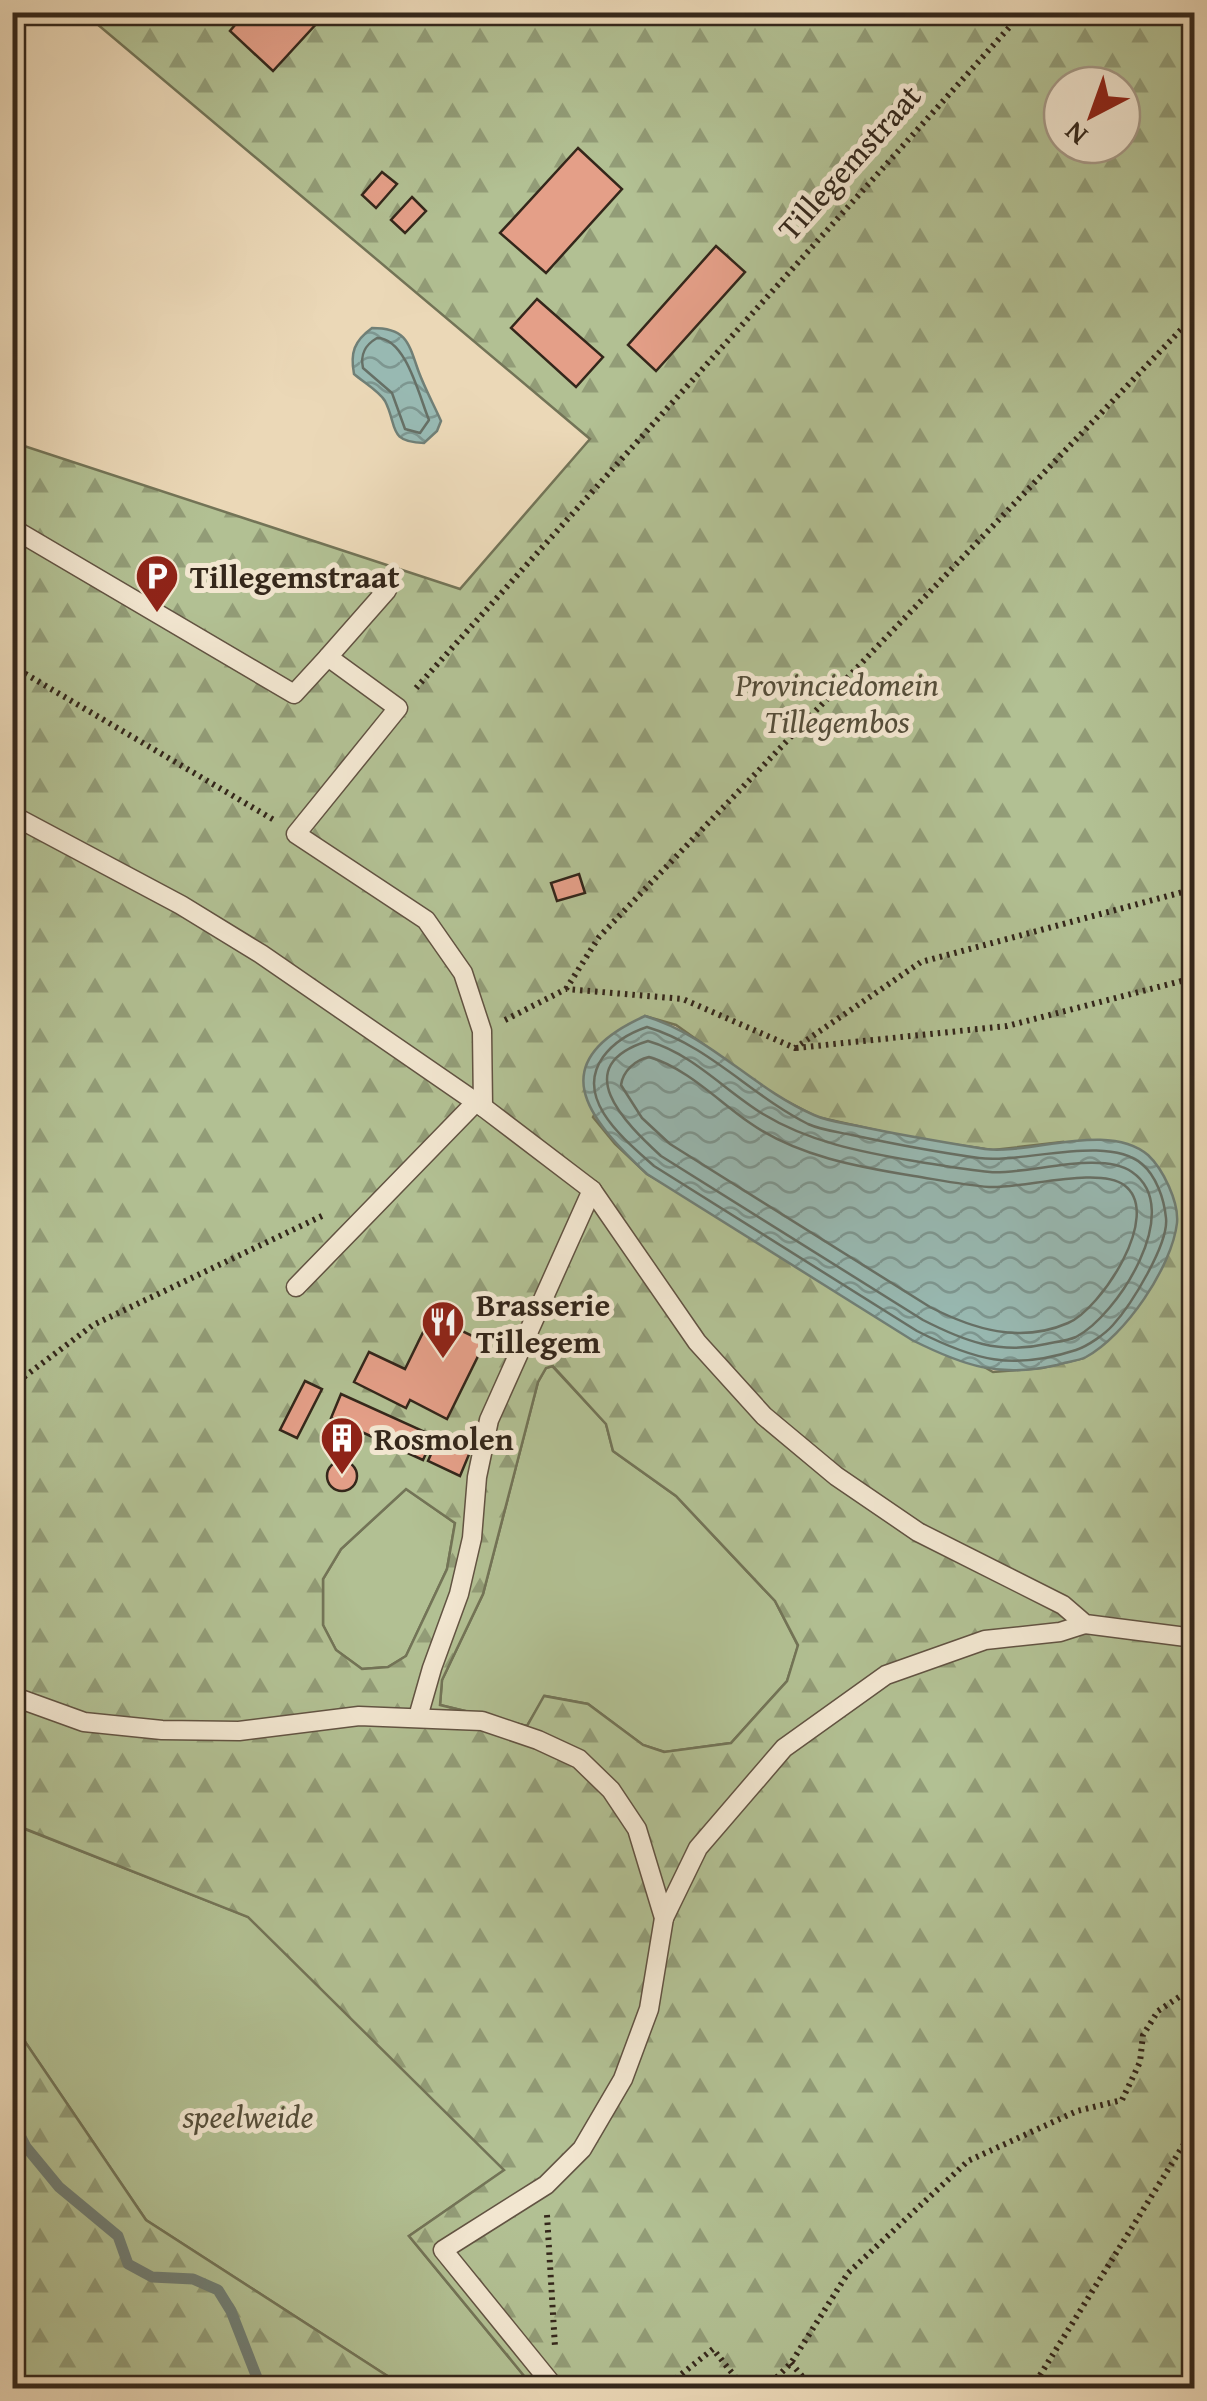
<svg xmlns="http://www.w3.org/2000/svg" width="1207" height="2401" font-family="'Gentium Book Plus',serif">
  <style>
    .green { fill: #b2c093; stroke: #737457; stroke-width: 2.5 }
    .forest { fill: url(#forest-firs); stroke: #737457; stroke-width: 2.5; fill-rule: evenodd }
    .water { fill: url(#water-waves); stroke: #707f76; stroke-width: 2.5 }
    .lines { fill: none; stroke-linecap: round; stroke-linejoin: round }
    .shore { stroke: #667066; stroke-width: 2.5 }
    .stream { stroke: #707f76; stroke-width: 11 }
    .building { fill: #e49f88; stroke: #34271b; stroke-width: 2.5 }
    .lane-casing { stroke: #625342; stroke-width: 21 }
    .path { stroke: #34271b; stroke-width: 6; stroke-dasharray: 2.5 5; stroke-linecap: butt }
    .lane { stroke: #f2e6d0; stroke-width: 18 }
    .labels { text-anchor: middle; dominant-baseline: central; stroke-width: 10; stroke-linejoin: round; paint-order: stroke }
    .street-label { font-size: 32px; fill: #34271b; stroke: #f2e6d0 }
    .poi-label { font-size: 32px; font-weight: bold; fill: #34271b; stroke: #f2e6d0; text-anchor: start }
    .park-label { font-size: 32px; font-style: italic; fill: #544d39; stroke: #f2e6d0 }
  </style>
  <defs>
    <pattern id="forest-firs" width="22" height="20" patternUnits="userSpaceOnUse" patternTransform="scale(2.5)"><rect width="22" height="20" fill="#b2c093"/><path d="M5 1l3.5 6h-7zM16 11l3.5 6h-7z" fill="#929c77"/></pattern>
    <pattern id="water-waves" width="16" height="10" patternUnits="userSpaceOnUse" patternTransform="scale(2.5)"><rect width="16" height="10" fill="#98b9b2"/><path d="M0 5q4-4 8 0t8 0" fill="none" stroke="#7d9690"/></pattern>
  </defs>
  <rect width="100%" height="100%" fill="#ebd8b7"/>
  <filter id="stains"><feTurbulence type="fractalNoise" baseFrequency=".002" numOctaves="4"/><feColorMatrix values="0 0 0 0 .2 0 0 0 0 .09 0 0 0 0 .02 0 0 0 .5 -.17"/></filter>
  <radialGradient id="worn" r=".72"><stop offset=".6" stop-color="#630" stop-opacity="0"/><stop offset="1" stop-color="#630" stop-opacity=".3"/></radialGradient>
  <g class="green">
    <path d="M 552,1366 L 606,1424 L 613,1451 L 676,1496 L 775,1601 L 798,1646 L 787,1681 L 731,1743 L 665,1752 L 643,1745 L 588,1704 L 545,1696 L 527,1726 L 440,1705 L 442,1680 L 483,1594 L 538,1382 L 546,1368 Z"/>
    <path d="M 406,1489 L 455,1523 L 447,1569 L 406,1656 L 388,1667 L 362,1669 L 336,1650 L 323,1625 L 323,1579 L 341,1549 Z"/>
    <path d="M 12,1824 L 249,1917 L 505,2170 L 409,2236 L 525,2377 L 490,2388 L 406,2388 L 146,2220 L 13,2024 Z"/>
  </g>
  <g class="forest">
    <path d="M 84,13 L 1194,13 L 1194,2388 L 490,2388 L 525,2377 L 409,2236 L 504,2170 L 248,1917 L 13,1824 L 12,442 L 460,589 L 590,439 ZM 1062,85 L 1122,85 L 1122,145 L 1062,145 ZM 645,1016 L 676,1025 L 773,1094 L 817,1117 L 916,1139 L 993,1150 L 1063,1142 L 1084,1358 L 1042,1368 L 993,1372 L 647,1174 L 615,1144 L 593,1117 ZM 553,1366 L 606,1424 L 613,1451 L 676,1496 L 775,1601 L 798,1645 L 787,1681 L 731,1743 L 664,1752 L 643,1745 L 588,1704 L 544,1696 L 527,1726 L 440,1705 L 442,1680 L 483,1594 L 538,1382 L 546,1368 ZM 406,1489 L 455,1523 L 447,1569 L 406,1656 L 388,1667 L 362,1669 L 336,1650 L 323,1625 L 323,1579 L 341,1549 Z"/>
    <path d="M 13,2024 L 146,2220 L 406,2388 L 13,2388 Z"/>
  </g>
  <g class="water">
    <path d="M 372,328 C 404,328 408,340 417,367 C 423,385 433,403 441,421 L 437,431 L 424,443 C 387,442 398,426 385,401 C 379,391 363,382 354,374 C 350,353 354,341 372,328 Z"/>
    <path d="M 645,1016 C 711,1036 752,1088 814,1115 C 827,1121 843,1123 858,1126 C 900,1135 942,1142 985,1149 C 1030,1155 1108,1121 1148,1155 C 1163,1169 1179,1202 1177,1223 C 1172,1267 1125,1336 1086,1357 C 1078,1361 1066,1362 1057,1365 C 999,1378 964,1366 912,1340 L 647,1174 C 586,1117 542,1062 645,1016 Z"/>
  </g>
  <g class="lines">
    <g class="shore">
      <path d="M 377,338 C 406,338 419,396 429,420 L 420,433 L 405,429 L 392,393 L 363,368 C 360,354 365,345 377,338 Z"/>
      <path d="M 647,1027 C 708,1045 752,1096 808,1124 C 821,1130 838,1132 852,1135 C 894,1144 936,1152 979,1158 C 1022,1164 1107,1134 1142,1164 C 1156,1176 1164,1198 1166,1218 C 1169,1244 1131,1305 1113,1325 C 1105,1334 1088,1346 1076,1350 C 1012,1371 974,1360 917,1331 L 654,1166 C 625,1140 573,1099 603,1057 C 614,1042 629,1033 647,1027 Z"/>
      <path d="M 648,1041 C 693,1054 724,1090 763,1114 C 809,1142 861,1152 914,1161 C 939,1165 965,1170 990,1172 C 1027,1175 1100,1150 1132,1172 C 1186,1209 1117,1316 1076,1337 C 1067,1341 1055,1342 1046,1344 C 1000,1355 964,1341 923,1320 L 661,1156 C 625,1123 567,1066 648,1041 Z"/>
      <path d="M 649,1057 C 687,1068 718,1101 750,1123 C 797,1156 858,1167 914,1176 C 939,1180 964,1185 989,1187 C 1022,1189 1098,1166 1124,1185 C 1164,1214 1100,1310 1068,1323 C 1020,1344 973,1329 930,1307 L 670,1144 L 642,1118 L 621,1085 C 623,1071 635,1060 649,1057 Z"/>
    </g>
    <path class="stream" d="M 12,2120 L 26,2147 L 59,2187 L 118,2236 L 128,2264 L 152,2277 L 193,2279 L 218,2290 L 231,2311 L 261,2388"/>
  </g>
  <g class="building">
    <path d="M 246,12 L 308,12 L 318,22 L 273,71 L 230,31 Z"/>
    <path d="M 578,148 L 622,189 L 546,273 L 500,233 Z"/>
    <path d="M 382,172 L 397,184 L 376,208 L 362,195 Z"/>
    <path d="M 412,197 L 426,211 L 405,233 L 391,220 Z"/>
    <path d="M 716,246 L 745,272 L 656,371 L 628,345 Z"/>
    <path d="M 537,299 L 603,357 L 576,387 L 511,328 Z"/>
    <path d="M 579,874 L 585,893 L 557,901 L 551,883 Z"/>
    <path d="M 431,1316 L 485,1342 L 447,1419 L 410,1400 L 406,1408 L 354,1382 L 369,1352 L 405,1369 Z"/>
    <path d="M 305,1381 L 322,1389 L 297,1438 L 280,1430 Z"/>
    <path d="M 341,1394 L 434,1436 L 423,1460 L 331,1418 Z"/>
    <path d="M 438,1438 L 470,1452 L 460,1476 L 428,1461 Z"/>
    <circle cx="342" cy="1476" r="15"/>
  </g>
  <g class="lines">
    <g class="lane-casing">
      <g id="lane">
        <path d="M 12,528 L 294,694 L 328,657 L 398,708 L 296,834 L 426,920 L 463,973 L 482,1031 L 483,1107"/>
        <path d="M 328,657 L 387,590"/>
        <path d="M 12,815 L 181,905 L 261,954 L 483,1107 L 592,1190 L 697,1342 L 764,1416 L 836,1476 L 918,1532 L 1063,1605 L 1085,1624 L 1194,1638"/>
        <path d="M 296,1287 L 475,1103"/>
        <path d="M 12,1696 L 84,1722 L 162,1730 L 239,1731 L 359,1716 L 482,1721 L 538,1740 L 579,1759 L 611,1790 L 637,1829 L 664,1918 L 649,2009 L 623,2079 L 582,2149 L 546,2185 L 443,2250 L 555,2388"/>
        <path d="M 418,1717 L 432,1668 L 459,1594 L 472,1538 L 477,1477 L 489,1420 L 592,1190"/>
        <path d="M 664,1918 L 698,1848 L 784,1748 L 886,1675 L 985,1640 L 1060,1632 L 1085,1624"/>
      </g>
    </g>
    <g class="path">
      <path d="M 12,666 L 274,820"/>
      <path d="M 416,688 L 1023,12"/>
      <path d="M 566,989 L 599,937 L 1194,316"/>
      <path d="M 505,1020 L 566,989 L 683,999 L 795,1048 L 921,962 L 1194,889"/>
      <path d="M 796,1048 L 1007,1026 L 1193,978"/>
      <path d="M 12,1386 L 93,1325 L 326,1214"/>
      <path d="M 547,2215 L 555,2347"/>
      <path d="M 791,2363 L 812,2388"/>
      <path d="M 664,2388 L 713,2349 L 744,2388"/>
      <path d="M 766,2388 L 791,2363 L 848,2273 L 968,2161 L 1077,2111 L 1122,2100 L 1140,2062 L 1143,2035 L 1158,2011 L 1194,1987"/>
      <path d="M 1032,2388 L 1194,2128"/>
    </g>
    <use href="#lane" class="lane"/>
  </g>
  <defs>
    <g id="parking-pin" transform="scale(2.25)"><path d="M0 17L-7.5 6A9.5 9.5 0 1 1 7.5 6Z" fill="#8f2418" stroke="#f2e6d0"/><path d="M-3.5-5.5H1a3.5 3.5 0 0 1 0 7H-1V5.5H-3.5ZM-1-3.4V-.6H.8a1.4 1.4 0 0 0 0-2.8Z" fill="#fff"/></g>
    <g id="restaurant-pin" transform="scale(2.25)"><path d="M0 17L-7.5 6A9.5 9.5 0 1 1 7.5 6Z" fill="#8f2418" stroke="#f2e6d0"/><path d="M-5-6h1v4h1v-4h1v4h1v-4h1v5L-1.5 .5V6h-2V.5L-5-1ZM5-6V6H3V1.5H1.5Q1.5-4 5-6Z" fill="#fff"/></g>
    <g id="building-pin" transform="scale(2.25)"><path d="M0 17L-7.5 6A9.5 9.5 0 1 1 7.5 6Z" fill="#8f2418" stroke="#f2e6d0"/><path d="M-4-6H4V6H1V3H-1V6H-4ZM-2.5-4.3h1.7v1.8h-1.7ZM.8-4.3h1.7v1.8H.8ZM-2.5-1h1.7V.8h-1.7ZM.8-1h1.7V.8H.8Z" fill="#fff"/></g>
  </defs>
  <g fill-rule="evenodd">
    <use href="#parking-pin" x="157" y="576"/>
    <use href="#restaurant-pin" x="443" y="1322"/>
    <use href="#building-pin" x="342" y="1438"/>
  </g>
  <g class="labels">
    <g class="street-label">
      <text transform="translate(849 162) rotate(-48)">Tillegemstraat</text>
    </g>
    <g class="poi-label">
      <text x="190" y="576">Tillegemstraat</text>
      <text x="476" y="1304">Brasserie<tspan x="476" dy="37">Tillegem</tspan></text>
      <text x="374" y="1438">Rosmolen</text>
    </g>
    <g class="park-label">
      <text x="837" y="684">Provinciedomein<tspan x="837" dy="37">Tillegembos</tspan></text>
      <text x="248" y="2116">speelweide</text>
    </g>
  </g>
  <rect width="1207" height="2401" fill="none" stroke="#ebd8b7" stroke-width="50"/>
  <rect x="15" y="15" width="1177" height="2371" fill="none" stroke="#34271b" stroke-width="5"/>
  <rect x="25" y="25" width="1157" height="2351" fill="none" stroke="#34271b" stroke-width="2.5"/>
  <g transform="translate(1092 115) rotate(221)"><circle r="48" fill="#f2e6d0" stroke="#a69a88" stroke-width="2.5"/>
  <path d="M0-8L18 38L0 25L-18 38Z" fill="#8f2418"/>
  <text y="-15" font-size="28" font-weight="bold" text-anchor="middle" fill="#34271b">N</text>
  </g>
  <rect width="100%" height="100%" filter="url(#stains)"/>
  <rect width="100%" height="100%" fill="url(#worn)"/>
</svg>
